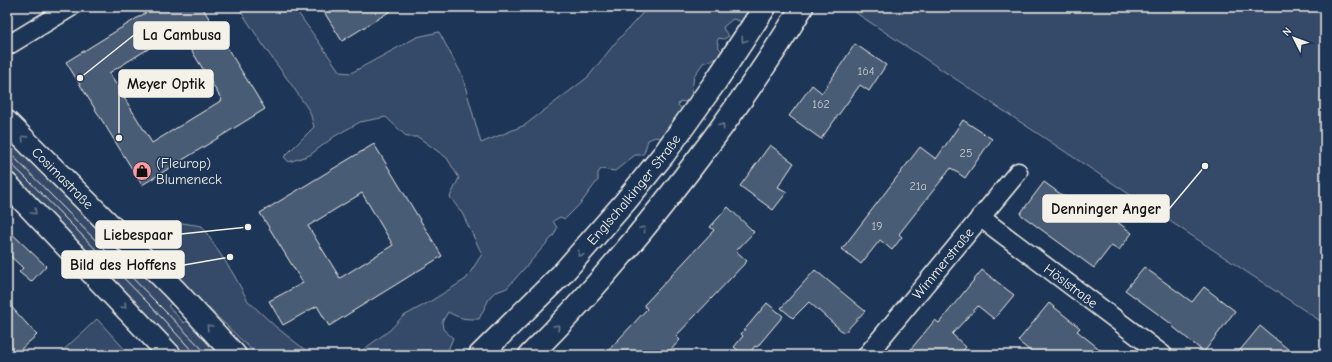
<svg xmlns="http://www.w3.org/2000/svg" width="1332" height="362" font-family="'Comic Neue',sans-serif">
  <style>
    .green { fill: #354a67; stroke: #949ea8 }
    .building { fill: #485b74; stroke: #f4f1e8; fill-rule: evenodd }
    .lines { fill: none; stroke-linecap: round; stroke-linejoin: round }
    .street-casing { stroke: #f4f1e8; stroke-width: 21 }
    .secondary-casing { stroke: #f4f1e8; stroke-width: 25 }
    .street { stroke: #1d3557; stroke-width: 18 }
    .secondary { stroke: #1d3557; stroke-width: 22 }
    .tram { stroke: #f4f1e8; stroke-width: 1 }
    .oneway { stroke: #68778a }
    .labels { text-anchor: middle; dominant-baseline: central; stroke-width: 3; stroke-linejoin: round; paint-order: stroke }
    .number-label { font-size: 12px; fill: #c9cccb }
    .poi-label { font-size: 14px; fill: #f4f1e8; stroke: #1d3557; text-anchor: start }
    .street-label { font-size: 14px; fill: #f4f1e8; stroke: #1d3557 }
    .leader { fill: none; stroke: #f4f1e8; stroke-width: 1.5 }
    .callout-dot { fill: #f4f1e8; stroke: #1d3557; stroke-width: 1.5 }
    .callout { fill: #f4f1e8; stroke: #f4f1e8; stroke-width: 1.5 }
    .callout-label { font-size: 15px; text-anchor: middle; font-weight: bold; fill: #111 }
  </style>
  <rect width="100%" height="100%" fill="#1d3557"/>
  <filter id="ink" filterUnits="userSpaceOnUse"><feTurbulence type="fractalNoise" baseFrequency=".025" numOctaves="2"/><feDisplacementMap in="SourceGraphic" scale="8" xChannelSelector="R" yChannelSelector="G"/><feConvolveMatrix kernelMatrix="1 2 1 2 8 2 1 2 1" color-interpolation-filters="sRGB"/></filter>
  <g filter="url(#ink)">
    <g class="green">
      <path d="M 238,7 L 294,7 L 340,72 L 351,73 L 417,37 L 439,32 L 462,75 L 481,143 L 525,125 L 588,77 L 616,42 L 648,7 L 749,7 L 750,12 L 743,22 L 733,19 L 723,27 L 724,30 L 729,36 L 724,39 L 719,38 L 717,41 L 719,48 L 722,51 L 722,56 L 703,63 L 694,76 L 691,96 L 685,102 L 680,101 L 678,105 L 683,110 L 668,131 L 660,138 L 655,137 L 648,140 L 644,153 L 641,155 L 635,155 L 615,171 L 601,169 L 598,173 L 598,180 L 581,203 L 565,219 L 560,217 L 553,221 L 557,228 L 554,235 L 507,288 L 494,293 L 490,297 L 479,319 C 464,319 461,319 448,312 L 442,322 L 443,329 L 453,338 L 446,355 L 356,355 L 390,330 L 402,317 L 431,301 L 466,279 L 482,254 L 462,213 L 450,197 L 459,178 L 447,158 L 418,137 L 407,137 L 386,117 L 360,122 L 335,136 L 310,155 L 289,162 L 284,157 L 314,127 L 310,112 L 291,84 L 267,51 Z"/>
      <path d="M 847,7 L 1325,7 L 1325,324 Z"/>
      <path d="M 7,133 L 97,224 L 172,303 L 168,306 L 184,323 L 189,320 L 223,355 L 184,355 L 143,311 L 7,175 Z"/>
      <path d="M 176,222 L 202,226 L 234,275 L 248,301 L 276,327 L 304,349 L 318,355 L 257,355 L 133,235 L 138,223 L 159,226 L 168,230 Z"/>
      <path d="M 97,319 L 130,355 L 58,355 Z"/>
    </g>
    <g class="building">
      <path d="M 155,7 L 202,7 L 265,109 L 142,185 L 66,62 ZM 179,30 L 222,100 L 152,143 L 109,73 Z"/>
      <path d="M 321,7 L 397,7 L 342,41 Z"/>
      <path d="M 855,44 L 886,65 L 869,91 L 860,85 L 821,139 L 789,116 L 812,85 L 822,93 Z"/>
      <path d="M 963,120 L 992,139 L 965,178 L 951,168 L 899,234 L 902,237 L 892,250 L 880,240 L 861,264 L 842,249 L 920,147 L 936,159 Z"/>
      <path d="M 374,144 L 442,256 L 329,326 L 317,306 L 283,325 L 269,301 L 303,283 L 260,213 ZM 362,193 L 393,245 L 340,278 L 308,226 Z"/>
      <path d="M 770,145 L 794,163 L 778,187 L 787,192 L 773,210 L 740,186 Z"/>
      <path d="M 1044,182 L 1088,214 L 1095,205 L 1132,233 L 1119,250 L 1111,246 L 1094,268 L 1020,214 Z"/>
      <path d="M 728,207 L 754,232 L 736,251 L 747,261 L 676,336 L 680,340 L 666,355 L 604,355 L 647,309 L 644,305 L 714,230 L 710,227 Z"/>
      <path d="M 7,229 L 46,266 L 31,282 L 19,272 L 23,268 L 7,253 Z"/>
      <path d="M 1144,267 L 1192,302 L 1204,287 L 1235,311 L 1204,352 L 1172,326 L 1173,325 L 1125,290 Z"/>
      <path d="M 815,270 L 865,311 L 844,333 L 809,302 L 793,318 L 781,308 Z"/>
      <path d="M 982,270 L 1014,295 L 994,319 L 978,306 L 952,334 L 966,347 L 959,355 L 906,355 L 935,320 L 939,323 Z"/>
      <path d="M 7,302 L 37,335 L 14,355 L 7,355 Z"/>
      <path d="M 767,303 L 783,316 L 757,347 L 755,346 L 748,355 L 744,355 L 734,347 L 743,336 L 741,334 Z"/>
      <path d="M 1049,303 L 1080,328 L 1077,331 L 1107,355 L 1035,355 L 1018,341 Z"/>
      <path d="M 1260,326 L 1295,355 L 1236,355 Z"/>
    </g>
    <g class="lines">
      <g class="street-casing">
        <g id="street">
          <path d="M 7,46 L 71,7"/>
          <path id="s1" d="M 980,217 L 1163,355"/>
          <path id="s2" d="M 867,355 L 1018,172"/>
        </g>
      </g>
      <g class="secondary-casing">
        <g id="secondary">
          <path id="s3" d="M 7,122 L 174,289 L 235,355"/>
          <path d="M 7,184 L 170,355"/>
          <path id="s4" d="M 480,355 L 562,274 L 625,202 L 664,154 L 716,81 L 765,7"/>
          <path d="M 530,355 C 596,290 655,217 710,143 C 743,98 774,54 802,7"/>
        </g>
      </g>
      <use href="#street" class="street"/>
      <use href="#secondary" class="secondary"/>
      <g class="tram">
        <path d="M 7,150 L 208,355"/>
        <path d="M 7,160 L 27,179 L 150,305 L 196,355"/>
      </g>
    </g>
    <defs><path id="oneway-chevron" d="M-2-3.5L2.5 0L-2 3.5" fill="none" stroke-width="1.6" stroke-linecap="round" stroke-linejoin="round"/></defs>
    <g class="oneway">
      <use href="#oneway-chevron" transform="translate(744 40) rotate(124)"/>
      <use href="#oneway-chevron" transform="translate(722 126) rotate(-54)"/>
      <use href="#oneway-chevron" transform="translate(24 138) rotate(-135)"/>
      <use href="#oneway-chevron" transform="translate(34 212) rotate(46)"/>
      <use href="#oneway-chevron" transform="translate(643 229) rotate(-50)"/>
      <use href="#oneway-chevron" transform="translate(580 254) rotate(131)"/>
      <use href="#oneway-chevron" transform="translate(124 306) rotate(46)"/>
      <use href="#oneway-chevron" transform="translate(209 327) rotate(-133)"/>
      <use href="#oneway-chevron" transform="translate(557 327) rotate(-46)"/>
    </g>
  </g>
  <defs>
    <g id="shop-disc" transform="scale(1)"><circle r="9.5" fill="#ff9aa2" stroke="#1d3557"/><path d="M-5-2.5h2.3a2.7 3.5 0 0 1 5.4 0H5L5.5 6h-11ZM-1.5-2.5h3a1.5 2.3 0 0 0-3 0Z" fill="#111"/></g>
  </defs>
  <g fill-rule="evenodd">
    <use href="#shop-disc" x="142" y="171"/>
  </g>
  <g class="labels">
    <g class="number-label">
      <text x="866" y="71">164</text>
      <text x="821" y="104">162</text>
      <text x="966" y="153">25</text>
      <text x="918" y="186">21a</text>
      <text x="877" y="226">19</text>
    </g>
    <g class="poi-label">
      <text x="156" y="163">(Fleurop)<tspan x="156" dy="16">Blumeneck</tspan></text>
    </g>
    <g class="street-label">
      <text stroke="none"><textPath href="#s3" startOffset="79">Cosimastraße</textPath></text>
      <text stroke="none"><textPath href="#s4" startOffset="226">Englschalkinger Straße</textPath></text>
      <text stroke="none"><textPath href="#s2" startOffset="119">Wimmerstraße</textPath></text>
      <text stroke="none"><textPath href="#s1" startOffset="114">Höslstraße</textPath></text>
    </g>
  </g>
  <path class="leader" d="M80 78L134 35M119 138L119 84M1205 166L1169 209M248 227L181 234M230 257L184 265"/>
  <g class="callout-dot">
    <circle cx="80" cy="78" r="4"/>
    <circle cx="119" cy="138" r="4"/>
    <circle cx="1205" cy="166" r="4"/>
    <circle cx="248" cy="227" r="4"/>
    <circle cx="230" cy="257" r="4"/>
  </g>
  <g class="callout">
    <rect x="134" y="22" width="95" height="27" rx="4"/>
    <rect x="119" y="70" width="94" height="27" rx="4"/>
    <rect x="1043" y="195" width="126" height="27" rx="4"/>
    <rect x="96" y="221" width="85" height="27" rx="4"/>
    <rect x="62" y="251" width="122" height="27" rx="4"/>
  </g>
  <g class="callout-label">
    <text x="182" y="40">La Cambusa</text>
    <text x="166" y="89">Meyer Optik</text>
    <text x="1106" y="214">Denninger Anger</text>
    <text x="138" y="240">Liebespaar</text>
    <text x="123" y="270">Bild des Hoffens</text>
  </g>
  <rect width="1332" height="362" fill="none" stroke="#1d3557" stroke-width="24"/>
  <rect x="12" y="12" width="1308" height="338" fill="none" stroke="#f4f1e8" stroke-width="1.5" filter="url(#ink)"/>
  <g transform="translate(1294 38) rotate(312)" stroke="#1d3557" stroke-width="3" paint-order="stroke">
  <path d="M0-3L7 15L0 10L-7 15Z" fill="#f4f1e8"/>
  <text y="-6" font-size="11" font-weight="bold" text-anchor="middle" fill="#f4f1e8">N</text>
  </g>
</svg>
